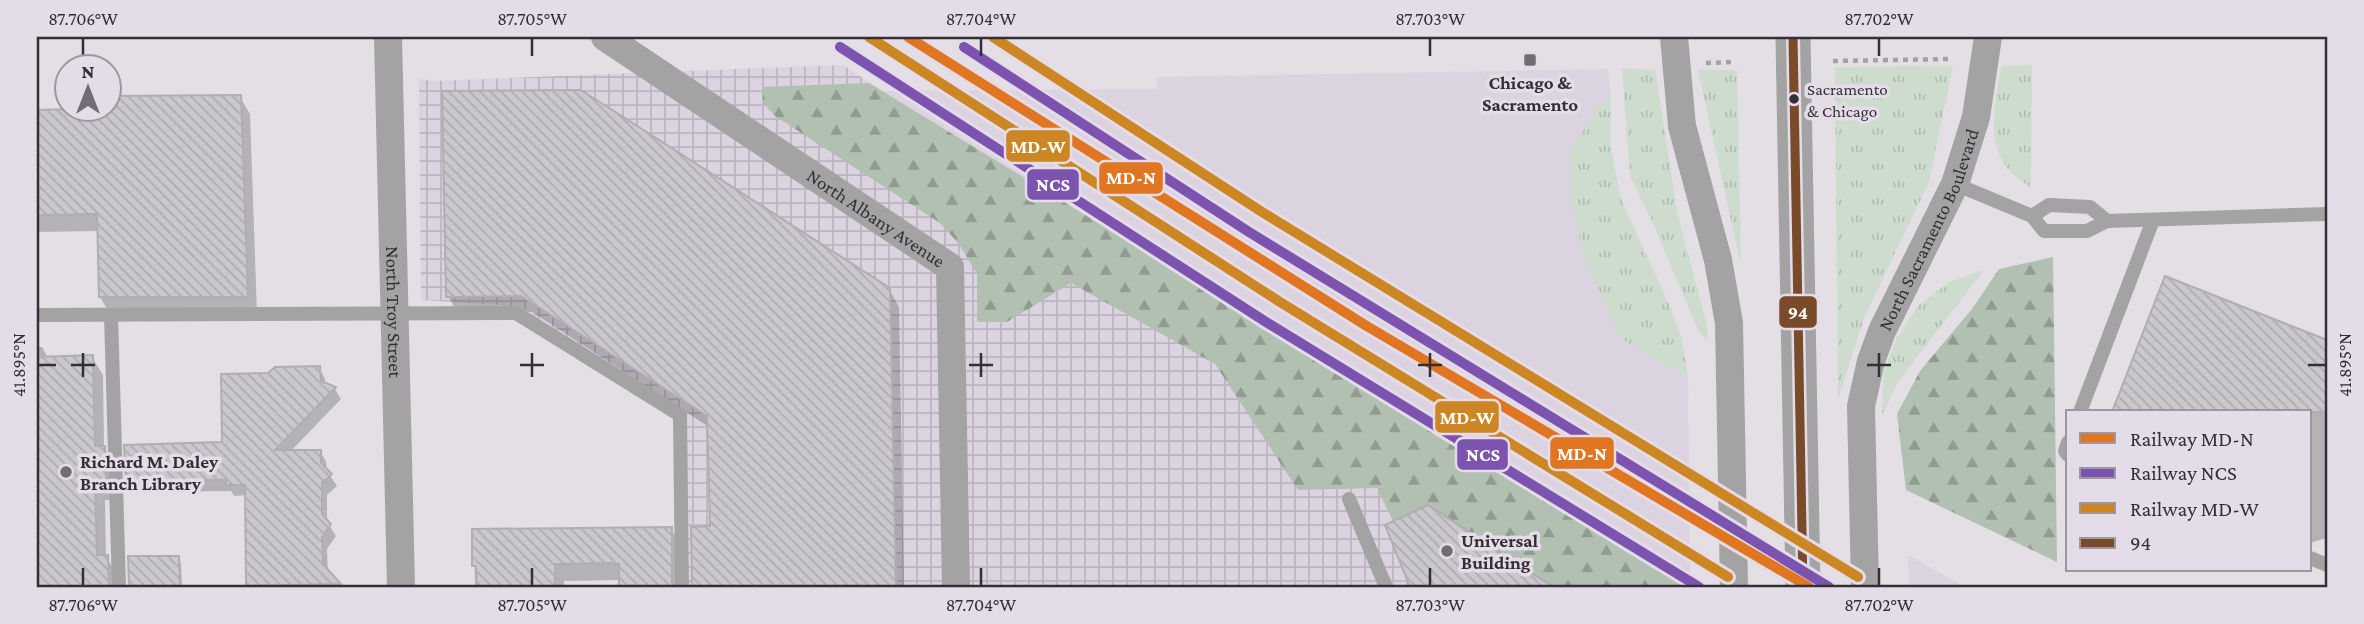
<svg xmlns="http://www.w3.org/2000/svg" width="2364" height="624" font-family="'Crimson Pro',serif">
  <style>
    .industrial { fill: url(#industrial-grid) }
    .built { fill: #dbd3e0 }
    .grass { fill: url(#grass-tufts) }
    .forest { fill: url(#forest-firs) }
    .shadow { fill: #0003 }
    .building { fill: url(#building-back-hatch); stroke: #b0aeb2; stroke-width: 2 }
    .lines { fill: none; stroke-linecap: round; stroke-linejoin: round }
    .path { stroke: #a3a2a3; stroke-width: 4.5; stroke-dasharray: 5 5; stroke-linecap: butt }
    .service { stroke: #a4a3a3; stroke-width: 14 }
    .minor { stroke: #a4a3a3; stroke-width: 28 }
    .tertiary { stroke: #a4a3a3; stroke-width: 35 }
    .bus-1-casing { stroke: #e4dce8; stroke-width: 14 }
    .bus-1 { stroke: #7a4b2a; stroke-width: 9 }
    .rail-1-casing { stroke: #e4dce8; stroke-width: 16 }
    .rail-2-casing { stroke: #e4dce8; stroke-width: 16 }
    .rail-3-casing { stroke: #e4dce8; stroke-width: 16 }
    .rail-1 { stroke: #e07621; stroke-width: 10 }
    .rail-2 { stroke: #7c53af; stroke-width: 10 }
    .rail-3 { stroke: #cc8623; stroke-width: 10 }
    .ticks { fill: none; stroke: #333035; stroke-width: 2.5 }
    .poi-dot { fill: #716d73; stroke: #e4dce8; stroke-width: 2.5 }
    .bus-dot { fill: #333035; stroke: #e4dce8; stroke-width: 2.5 }
    .labels { text-anchor: middle; dominant-baseline: central; stroke-width: 7; stroke-linejoin: round; paint-order: stroke }
    .bus-label { font-size: 17px; fill: #333035; stroke: #e4dce8; text-anchor: start }
    .poi-label { font-size: 19px; font-weight: bold; fill: #333035; stroke: #e4dce8; text-anchor: start }
    .street-label { font-size: 19px; fill: #333035; stroke: #e4dce8 }
    .line-badge { stroke: #e4dce8; stroke-width: 2.5 }
    .badge-label { font-size: 19px; text-anchor: middle; font-weight: bold; fill: #fff }
    .neatline { fill: none; stroke: #333035; stroke-width: 2.5 }
    .ticks-label { font-size: 18px; text-anchor: middle; fill: #333035 }
  </style>
  <defs>
    <pattern id="industrial-grid" width="8" height="8" patternUnits="userSpaceOnUse" patternTransform="scale(1.75)"><rect width="8" height="8" fill="#dbd3e0"/><path d="M0 4h8M4 0v8" fill="none" stroke="#bcb5c1"/></pattern>
    <pattern id="grass-tufts" width="24" height="20" patternUnits="userSpaceOnUse" patternTransform="scale(1.75)"><rect width="24" height="20" fill="#cedcce"/><path d="M3 7l-1-3M5 7V3M7 7l1-3M15 17l-1-3M17 17v-4M19 17l1-3" fill="none" stroke="#b1bdb2"/></pattern>
    <pattern id="forest-firs" width="22" height="20" patternUnits="userSpaceOnUse" patternTransform="scale(1.75)"><rect width="22" height="20" fill="#b2c0b1"/><path d="M5 1l3.5 6h-7zM16 11l3.5 6h-7z" fill="#919c91"/></pattern>
    <pattern id="building-back-hatch" width="6" height="6" patternUnits="userSpaceOnUse" patternTransform="scale(1.75)"><rect width="6" height="6" fill="#cbc8cd"/><path d="M-1 5l2 2M0 0l6 6M5-1l2 2" fill="none" stroke="#afacb1"/></pattern>
  </defs>
  <rect width="100%" height="100%" fill="#e3dfe5"/>
  <path class="industrial" d="M 843,65 L 882,91 L 1690,584 L 1690,587 L 688,587 L 686,419 L 520,306 L 421,300 L 419,78 L 432,81 Z"/>
  <g class="built">
    <path d="M 1608,69 L 1611,96 L 1598,106 L 1620,338 L 1688,378 L 1690,584 L 882,91 L 1157,89 L 1157,77 Z"/>
    <path d="M 1908,555 L 1965,587 L 1909,587 Z"/>
  </g>
  <g class="grass">
    <path d="M 2032,65 L 2031,171 L 2030,187 C 2020,180 2007,171 2002,160 C 1987,132 1997,96 2001,66 Z"/>
    <path d="M 1953,66 L 1929,182 L 1864,318 L 1838,400 L 1835,67 Z"/>
    <path d="M 1622,68 L 1655,70 L 1678,216 L 1707,325 L 1708,340 L 1699,332 L 1651,219 L 1630,176 Z"/>
    <path d="M 1698,70 L 1737,70 L 1741,266 Z"/>
    <path d="M 1611,96 L 1610,144 L 1621,199 L 1671,309 L 1682,340 L 1688,378 L 1620,338 L 1585,258 L 1570,200 L 1570,154 L 1598,106 Z"/>
    <path d="M 1984,270 L 1897,383 L 1882,416 L 1884,372 L 1896,339 L 1919,305 L 1949,282 Z"/>
  </g>
  <g class="forest">
    <path d="M 869,83 L 1690,584 L 1690,587 L 1551,587 L 1428,505 L 1393,521 L 1377,488 L 1298,490 L 1215,364 L 1071,283 L 1007,322 L 977,322 L 977,274 L 959,244 L 940,223 L 775,116 L 763,103 L 762,87 Z"/>
    <path d="M 2053,257 L 2057,562 L 1906,490 L 1897,414 L 1920,371 L 1972,309 L 1999,269 Z"/>
  </g>
  <g class="shadow">
    <path d="M 240,97 L 250,114 L 257,314 L 110,314 L 100,297 L 99,231 L 37,232 L 37,112 L 96,111 Z"/>
    <path d="M 2166,279 L 2327,342 L 2327,538 L 2310,543 L 2310,412 L 2114,412 Z"/>
    <path d="M 889,289 L 899,307 L 904,587 L 693,587 L 693,529 L 712,528 L 709,427 L 532,312 L 458,314 L 448,296 Z"/>
    <path d="M 37,347 L 42,347 L 48,358 L 92,357 L 103,375 L 104,447 L 115,466 L 116,500 L 105,500 L 106,557 L 118,576 L 119,587 L 37,587 Z"/>
    <path d="M 319,368 L 325,379 L 325,385 L 335,389 L 341,399 L 290,452 L 320,451 L 326,462 L 327,471 L 337,486 L 327,495 L 327,522 L 336,536 L 327,549 L 328,573 L 337,587 L 249,587 L 247,495 L 234,496 L 231,491 L 134,492 L 127,481 L 126,447 L 224,444 L 269,374 Z"/>
    <path d="M 1387,526 L 1537,579 L 1548,587 L 1412,587 Z"/>
    <path d="M 671,529 L 681,546 L 681,587 L 621,587 L 621,580 L 564,581 L 564,587 L 475,587 L 474,531 Z"/>
    <path d="M 129,557 L 178,558 L 181,564 L 182,587 L 129,587 Z"/>
  </g>
  <g class="building">
    <path d="M 581,90 L 890,288 L 896,587 L 692,587 L 691,527 L 710,526 L 707,416 L 521,296 L 446,297 L 442,91 Z"/>
    <path d="M 241,95 L 248,297 L 99,297 L 97,214 L 37,215 L 37,110 L 108,108 L 108,96 Z"/>
    <path d="M 2165,276 L 2327,340 L 2327,412 L 2112,412 Z"/>
    <path d="M 93,355 L 95,446 L 105,446 L 106,482 L 95,482 L 97,555 L 108,555 L 109,587 L 37,587 L 37,357 Z"/>
    <path d="M 320,366 L 321,381 L 336,387 L 275,450 L 321,450 L 321,463 L 332,474 L 322,483 L 322,514 L 331,524 L 322,537 L 323,564 L 341,584 L 246,586 L 245,485 L 226,485 L 226,480 L 126,481 L 124,445 L 222,442 L 221,374 L 268,373 L 275,367 Z"/>
    <path d="M 1428,505 L 1553,587 L 1410,587 L 1385,525 Z"/>
    <path d="M 672,527 L 672,587 L 619,587 L 619,564 L 610,563 L 555,564 L 555,587 L 477,587 L 476,566 L 472,566 L 472,529 Z"/>
    <path d="M 128,556 L 179,556 L 180,587 L 129,587 Z"/>
  </g>
  <g class="lines">
    <g class="path">
      <path d="M 1833,61 L 1950,59"/>
      <path d="M 1706,63 L 1733,62"/>
    </g>
    <g class="service">
      <path d="M 1955,184 L 2032,216 L 2044,231 L 2087,231 L 2107,221 L 2327,214"/>
      <path d="M 2032,216 L 2049,205 L 2090,207 L 2107,221"/>
      <path d="M 37,315 L 516,313 L 680,415 L 682,587"/>
      <path d="M 111,315 L 119,587"/>
      <path d="M 2080,412 L 2153,220"/>
      <path d="M 2068,442 L 2065,451 L 2068,455"/>
      <path d="M 1349,499 L 1386,587"/>
      <path d="M 2310,558 L 2327,565"/>
    </g>
    <g class="minor">
      <path id="s1" d="M 388,37 L 401,587"/>
      <path id="s2" d="M 605,37 L 950,267 L 956,587"/>
      <path d="M 1674,37 L 1682,126 L 1718,260 L 1729,323 L 1734,587"/>
      <path id="s3" d="M 1865,587 L 1861,406 L 1871,361 L 1882,331 L 1955,184 L 1976,117 L 1988,37"/>
    </g>
    <path class="tertiary" d="M 1793,37 L 1803,587"/>
    <g class="bus-1-casing">
      <path id="bus-1" d="M 1793,37 L 1803,587"/>
    </g>
    <use href="#bus-1" class="bus-1"/>
    <g class="rail-1-casing">
      <path id="rail-1" d="M 908,37 L 1365,325 L 1809,587"/>
    </g>
    <g class="rail-2-casing">
      <g id="rail-2">
        <path d="M 840,47 L 1266,322 L 1699,587"/>
        <path d="M 964,47 L 1249,232 L 1829,587"/>
      </g>
    </g>
    <g class="rail-3-casing">
      <g id="rail-3">
        <path d="M 869,37 L 1280,302 L 1728,577"/>
        <path d="M 993,37 L 1262,212 L 1858,577"/>
      </g>
    </g>
    <use href="#rail-1" class="rail-1"/>
    <use href="#rail-2" class="rail-2"/>
    <use href="#rail-3" class="rail-3"/>
  </g>
  <path class="ticks" d="M 83,38 L 83,56M 532,38 L 532,56M 981,38 L 981,56M 1430,38 L 1430,56M 1879,38 L 1879,56M 83,353 L 83,377M 532,353 L 532,377M 981,353 L 981,377M 1430,353 L 1430,377M 1879,353 L 1879,377M 38,365 L 56,365M 71,365 L 95,365M 520,365 L 544,365M 969,365 L 993,365M 1418,365 L 1442,365M 1867,365 L 1891,365M 2308,365 L 2326,365M 83,568 L 83,586M 532,568 L 532,586M 981,568 L 981,586M 1430,568 L 1430,586M 1879,568 L 1879,586"/>
  <g class="poi-dot">
    <rect x="1523" y="53" width="14" height="14" rx="3.5"/>
    <circle cx="66" cy="472" r="7"/>
    <circle cx="1447" cy="551" r="7"/>
  </g>
  <circle class="bus-dot" cx="1794" cy="99" r="6"/>
  <g class="labels">
    <g class="bus-label">
      <text x="1807" y="89">Sacramento<tspan x="1807" dy="22">&amp; Chicago</tspan></text>
    </g>
    <g class="poi-label">
      <text x="1530" y="82" text-anchor="middle">Chicago &amp;<tspan x="1530" dy="22">Sacramento</tspan></text>
      <text x="80" y="461">Richard M. Daley<tspan x="80" dy="22">Branch Library</tspan></text>
      <text x="1461" y="540">Universal<tspan x="1461" dy="22">Building</tspan></text>
    </g>
    <g class="street-label">
      <text stroke="none"><textPath href="#s2" startOffset="326">North Albany Avenue</textPath></text>
      <text stroke="none"><textPath href="#s3" startOffset="371">North Sacramento Boulevard</textPath></text>
      <text stroke="none"><textPath href="#s1" startOffset="275">North Troy Street</textPath></text>
    </g>
  </g>
  <g class="line-badge">
    <rect x="1005" y="129" width="66" height="34" rx="7" fill="#cc8623"/>
    <rect x="1098" y="161" width="66" height="34" rx="7" fill="#e07621"/>
    <rect x="1026" y="168" width="54" height="33" rx="7" fill="#7c53af"/>
    <rect x="1778" y="295" width="40" height="34" rx="7" fill="#7a4b2a"/>
    <rect x="1434" y="400" width="66" height="34" rx="7" fill="#cc8623"/>
    <rect x="1549" y="436" width="66" height="34" rx="7" fill="#e07621"/>
    <rect x="1456" y="438" width="53" height="33" rx="7" fill="#7c53af"/>
  </g>
  <g class="badge-label">
    <text x="1038" y="153">MD-W</text>
    <text x="1131" y="184">MD-N</text>
    <text x="1053" y="191">NCS</text>
    <text x="1798" y="319">94</text>
    <text x="1467" y="424">MD-W</text>
    <text x="1582" y="460">MD-N</text>
    <text x="1483" y="461">NCS</text>
  </g>
  <rect width="2364" height="624" fill="none" stroke="#e4dce8" stroke-width="77"/>
  <rect x="2066" y="410" width="245" height="161" fill="#e4dce8" stroke="#9d97a0" stroke-width="2"/>
  <rect x="2080" y="433" width="35" height="10" fill="#e07621" stroke="#9d97a0" stroke-width="2"/>
  <text x="2130" y="446" font-size="21" fill="#333035">Railway MD-N</text>
  <rect x="2080" y="468" width="35" height="10" fill="#7c53af" stroke="#9d97a0" stroke-width="2"/>
  <text x="2130" y="480" font-size="21" fill="#333035">Railway NCS</text>
  <rect x="2080" y="503" width="35" height="10" fill="#cc8623" stroke="#9d97a0" stroke-width="2"/>
  <text x="2130" y="516" font-size="21" fill="#333035">Railway MD-W</text>
  <rect x="2080" y="538" width="35" height="10" fill="#7a4b2a" stroke="#9d97a0" stroke-width="2"/>
  <text x="2130" y="550" font-size="21" fill="#333035">94</text>
  <g transform="translate(88 88)"><circle r="33" fill="#e4dce8" stroke="#9d97a0" stroke-width="2"/>
  <path d="M0-5L12 26L0 18L-12 26Z" fill="#716d73"/>
  <text y="-10" font-size="19" font-weight="bold" text-anchor="middle" fill="#333035">N</text>
  </g>
  <rect x="38" y="38" width="2288" height="548" class="neatline"/>
  <g class="ticks-label">
    <text x="83" y="25">87.706°W</text>
    <text x="532" y="25">87.705°W</text>
    <text x="981" y="25">87.704°W</text>
    <text x="1430" y="25">87.703°W</text>
    <text x="1879" y="25">87.702°W</text>
    <text transform="translate(19 365) rotate(-90)" y="6">41.895°N</text>
    <text transform="translate(2345 365) rotate(-90)" y="6">41.895°N</text>
    <text x="83" y="611">87.706°W</text>
    <text x="532" y="611">87.705°W</text>
    <text x="981" y="611">87.704°W</text>
    <text x="1430" y="611">87.703°W</text>
    <text x="1879" y="611">87.702°W</text>
  </g>
</svg>
